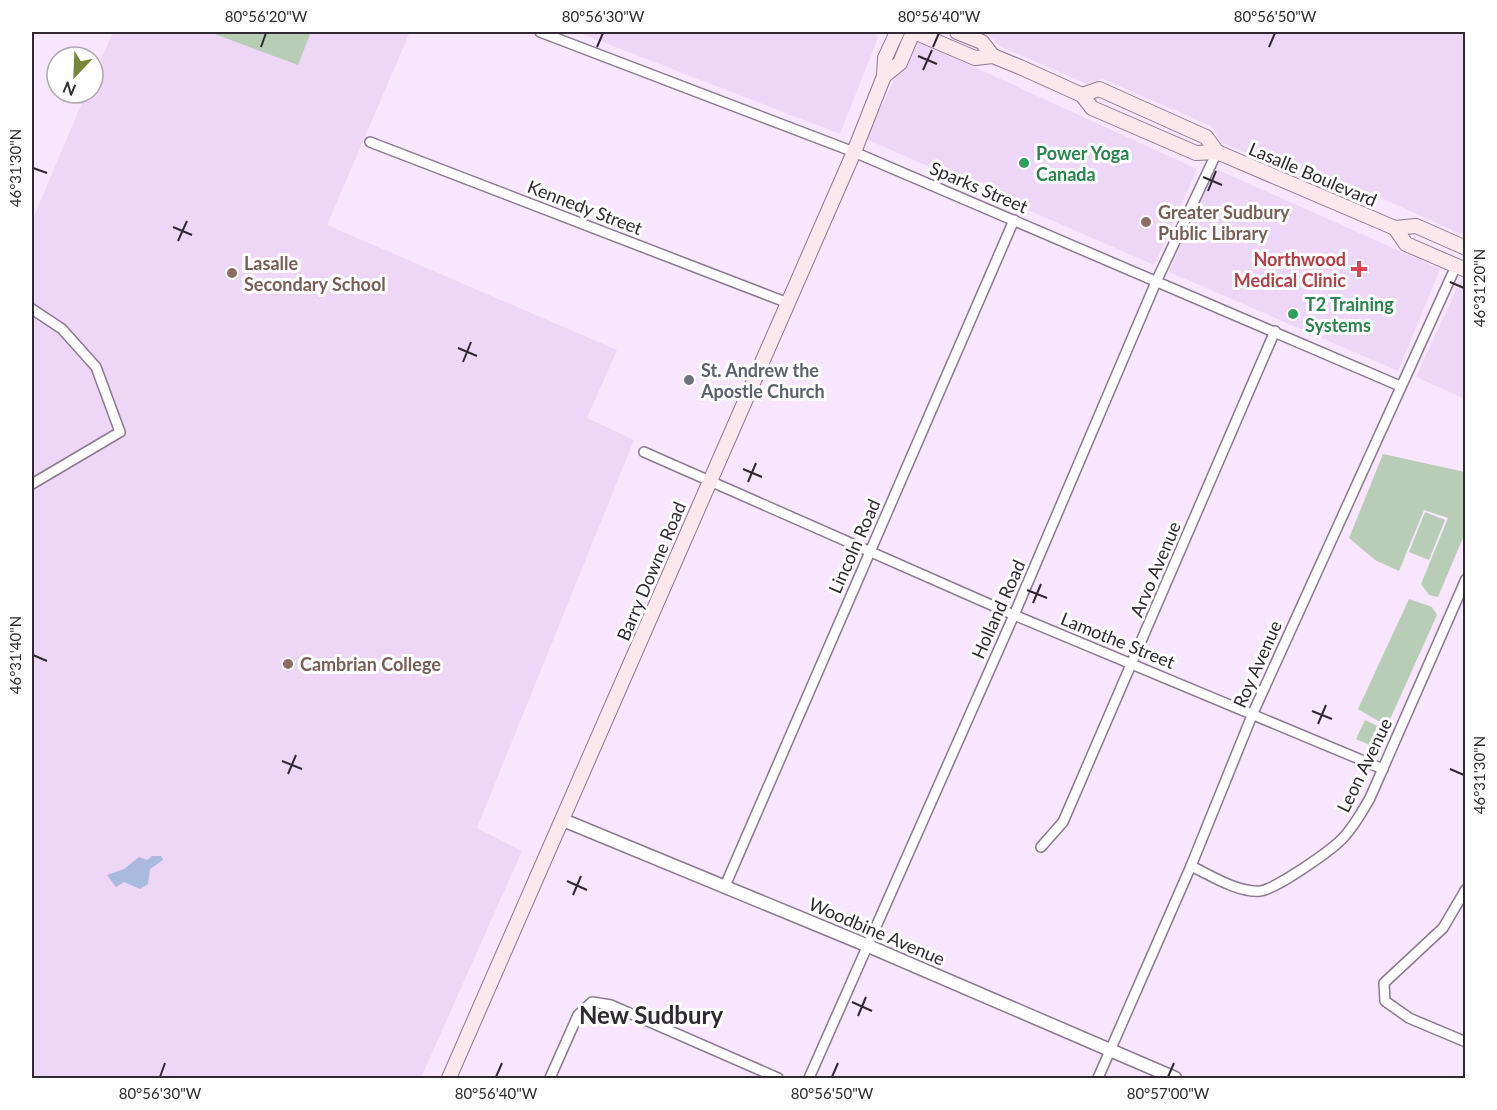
<svg xmlns="http://www.w3.org/2000/svg" width="1497" height="1110" font-family="Lato,sans-serif">
  <style>
    .built { fill: #eed7f6 }
    .green { fill: #b8cdb5 }
    .water { fill: #aabadc }
    .lines { fill: none; stroke-linecap: round; stroke-linejoin: round }
    .minor-casing { stroke: #8a798f; stroke-width: 12 }
    .tertiary-casing { stroke: #8a798f; stroke-width: 15 }
    .secondary-casing { stroke: #8a798f; stroke-width: 16 }
    .minor { stroke: #fff; stroke-width: 9 }
    .tertiary { stroke: #fff; stroke-width: 12 }
    .secondary { stroke: #fce7ec; stroke-width: 14 }
    .ticks { fill: none; stroke: #302932; stroke-width: 2 }
    .leisure-dot { fill: #2e9e5b; stroke: #fff; stroke-width: 2 }
    .education-dot { fill: #8d6e63; stroke: #fff; stroke-width: 2 }
    .health-dot { fill: #e0444e; stroke: #fff; stroke-width: 2 }
    .worship-dot { fill: #6b7280; stroke: #fff; stroke-width: 2 }
    .labels { text-anchor: middle; dominant-baseline: central; stroke-width: 6; stroke-linejoin: round; paint-order: stroke }
    .leisure-label { font-size: 18px; font-weight: bold; fill: #27864d; stroke: #fff; text-anchor: start }
    .street-label { font-size: 18px; fill: #302932; stroke: #fff }
    .education-label { font-size: 18px; font-weight: bold; fill: #785e54; stroke: #fff; text-anchor: start }
    .health-label { font-size: 18px; font-weight: bold; fill: #be3a42; stroke: #fff; text-anchor: end }
    .worship-label { font-size: 18px; font-weight: bold; fill: #5b616d; stroke: #fff; text-anchor: start }
    .district-label { font-size: 24px; font-weight: bold; fill: #302932; stroke: #fff }
    .neatline { fill: none; stroke: #302932; stroke-width: 2 }
    .ticks-label { font-size: 15px; text-anchor: middle; fill: #302932 }
  </style>
  <rect width="100%" height="100%" fill="#f8e6ff"/>
  <g class="built">
    <path d="M 113,32 L 410,32 L 327,225 L 617,350 L 587,418 L 634,440 L 477,828 L 522,851 L 421,1078 L 32,1078 L 32,221 L 86,93 L 93,93 L 93,77 Z"/>
    <path d="M 577,32 L 874,32 L 878,38 L 840,134 Z"/>
    <path d="M 986,32 L 1465,32 L 1465,236 L 1377,196 L 1363,203 L 1221,142 L 1211,126 L 1103,79 L 1087,84 L 999,46 Z"/>
    <path d="M 913,39 L 1197,169 L 1154,265 L 866,139 Z"/>
    <path d="M 1216,169 L 1440,269 L 1398,371 L 1169,272 L 1211,174 Z"/>
    <path d="M 1461,279 L 1466,281 L 1466,392 L 1463,398 L 1416,377 Z"/>
  </g>
  <g class="green">
    <path d="M 209,32 L 311,32 L 298,65 Z"/>
    <path d="M 1383,454 L 1465,472 L 1465,533 L 1438,597 L 1429,595 L 1421,584 L 1448,518 L 1424,510 L 1399,571 L 1375,560 L 1349,538 Z"/>
    <path d="M 1425,512 L 1445,520 L 1429,560 L 1409,552 Z"/>
    <path d="M 1409,599 L 1432,607 L 1437,615 L 1387,726 L 1358,709 Z"/>
    <path d="M 1365,720 L 1382,728 L 1374,747 L 1356,739 Z"/>
  </g>
  <path class="water" d="M 152,856 L 161,856 L 163,860 L 150,869 L 148,884 L 140,889 L 124,882 L 116,887 L 107,875 L 124,869 L 139,857 L 147,860 Z"/>
  <g class="lines">
    <g class="minor-casing">
      <g id="minor">
        <path d="M 540,32 L 854,152 L 1400,386"/>
        <path d="M 370,142 L 788,303"/>
        <path d="M 32,309 L 62,329 L 96,367 L 120,432 L 32,484"/>
        <path d="M 644,452 L 1014,615 L 1383,769"/>
        <path d="M 1041,847 L 1063,822 L 1275,331"/>
        <path d="M 1191,866 C 1210,875 1238,893 1260,891 C 1276,889 1329,852 1342,839 C 1354,827 1362,812 1370,798 L 1466,579"/>
        <path d="M 725,886 L 1014,220"/>
        <path d="M 1466,889 L 1443,928 L 1384,983 L 1385,1001 L 1409,1018 L 1466,1042"/>
        <path d="M 550,1078 L 578,1015 L 592,1002 L 611,1005 L 778,1078"/>
        <path d="M 809,1078 L 1014,615 L 1156,282 L 1217,152"/>
        <path d="M 1098,1078 L 1191,866 L 1253,713 L 1456,266"/>
      </g>
    </g>
    <g class="tertiary-casing">
      <path id="tertiary" d="M 563,820 L 866,945 L 1175,1078"/>
    </g>
    <g class="secondary-casing">
      <g id="secondary">
        <path d="M 914,32 L 975,58 L 993,56 L 1020,67 L 1082,95 L 1092,108 L 1196,153 L 1217,152 L 1395,228 L 1416,226 L 1466,248"/>
        <path d="M 957,32 L 982,42 L 993,56"/>
        <path d="M 884,76 L 900,63 L 913,32"/>
        <path d="M 1082,95 L 1099,89 L 1206,137 L 1217,152"/>
        <path d="M 1395,228 L 1406,244 L 1466,270"/>
        <path d="M 449,1078 L 854,152 L 884,76 L 885,58 L 897,32"/>
      </g>
    </g>
    <use href="#minor" class="minor"/>
    <use href="#tertiary" class="tertiary"/>
    <use href="#secondary" class="secondary"/>
  </g>
  <path class="ticks" d="M 261,47 L 266,33M 597,47 L 603,33M 933,47 L 939,33M 1269,47 L 1275,33M 918,56 L 937,64M 923,70 L 932,50M 33,168 L 47,173M 1203,177 L 1222,185M 1208,191 L 1216,171M 173,227 L 192,235M 178,241 L 187,221M 1450,282 L 1464,288M 458,348 L 477,356M 463,362 L 471,342M 743,469 L 762,477M 748,482 L 756,463M 1027,590 L 1047,598M 1033,603 L 1041,584M 33,655 L 47,661M 1312,711 L 1332,719M 1318,724 L 1326,705M 282,761 L 302,769M 1450,769 L 1464,775M 288,774 L 296,755M 567,881 L 587,890M 573,895 L 581,876M 852,1002 L 872,1011M 858,1016 L 866,997M 160,1077 L 165,1063M 496,1077 L 502,1063M 832,1077 L 838,1063M 1168,1077 L 1174,1063"/>
  <g class="leisure-dot">
    <circle cx="1024" cy="163" r="6"/>
    <circle cx="1293" cy="314" r="6"/>
  </g>
  <g class="education-dot">
    <circle cx="1146" cy="222" r="6"/>
    <circle cx="232" cy="273" r="6"/>
    <circle cx="288" cy="664" r="6"/>
  </g>
  <path class="health-dot" d="M1356 260h6v6h6v6h-6v6h-6v-6h-6v-6h6z"/>
  <circle class="worship-dot" cx="689" cy="380" r="6"/>
  <g class="labels">
    <g class="leisure-label">
      <text x="1036" y="153">Power Yoga<tspan x="1036" dy="21">Canada</tspan></text>
      <text x="1305" y="304">T2 Training<tspan x="1305" dy="21">Systems</tspan></text>
    </g>
    <g class="street-label">
      <text transform="translate(1313 174) rotate(23)">Lasalle Boulevard</text>
      <text transform="translate(979 187) rotate(23)">Sparks Street</text>
      <text transform="translate(585 207) rotate(21)">Kennedy Street</text>
      <text transform="translate(854 546) rotate(-66)">Lincoln Road</text>
      <text transform="translate(1155 569) rotate(-67)">Arvo Avenue</text>
      <text transform="translate(651 571) rotate(-67)">Barry Downe Road</text>
      <text transform="translate(998 609) rotate(-66)">Holland Road</text>
      <text transform="translate(1118 640) rotate(22)">Lamothe Street</text>
      <text transform="translate(1257 664) rotate(-66)">Roy Avenue</text>
      <text transform="translate(1364 765) rotate(-64)">Leon Avenue</text>
      <text transform="translate(877 931) rotate(23)">Woodbine Avenue</text>
    </g>
    <g class="education-label">
      <text x="1158" y="212">Greater Sudbury<tspan x="1158" dy="21">Public Library</tspan></text>
      <text x="244" y="263">Lasalle<tspan x="244" dy="21">Secondary School</tspan></text>
      <text x="300" y="664">Cambrian College</text>
    </g>
    <g class="health-label">
      <text x="1346" y="259">Northwood<tspan x="1346" dy="21">Medical Clinic</tspan></text>
    </g>
    <g class="worship-label">
      <text x="701" y="370">St. Andrew the<tspan x="701" dy="21">Apostle Church</tspan></text>
    </g>
    <g class="district-label">
      <text x="651" y="1014">New Sudbury</text>
    </g>
  </g>
  <rect width="1497" height="1110" fill="none" stroke="#ffffff" stroke-width="66"/>
  <g transform="translate(75 75) rotate(203)"><circle r="28" fill="#ffffff" stroke="#aca9ad" stroke-width="1.5"/>
  <path d="M0-4.5L10 22L0 15L-10 22Z" fill="#768737"/>
  <text y="-9" font-size="16" font-weight="bold" text-anchor="middle" fill="#302932">N</text>
  </g>
  <rect x="33" y="33" width="1431" height="1044" class="neatline"/>
  <g class="ticks-label">
    <text x="266" y="22">80°56'20"W</text>
    <text x="603" y="22">80°56'30"W</text>
    <text x="939" y="22">80°56'40"W</text>
    <text x="1275" y="22">80°56'50"W</text>
    <text transform="translate(16 168) rotate(-90)" y="5">46°31'30"N</text>
    <text transform="translate(1480 288) rotate(-90)" y="5">46°31'20"N</text>
    <text transform="translate(16 655) rotate(-90)" y="5">46°31'40"N</text>
    <text transform="translate(1480 775) rotate(-90)" y="5">46°31'30"N</text>
    <text x="160" y="1099">80°56'30"W</text>
    <text x="496" y="1099">80°56'40"W</text>
    <text x="832" y="1099">80°56'50"W</text>
    <text x="1168" y="1099">80°57'00"W</text>
  </g>
</svg>
